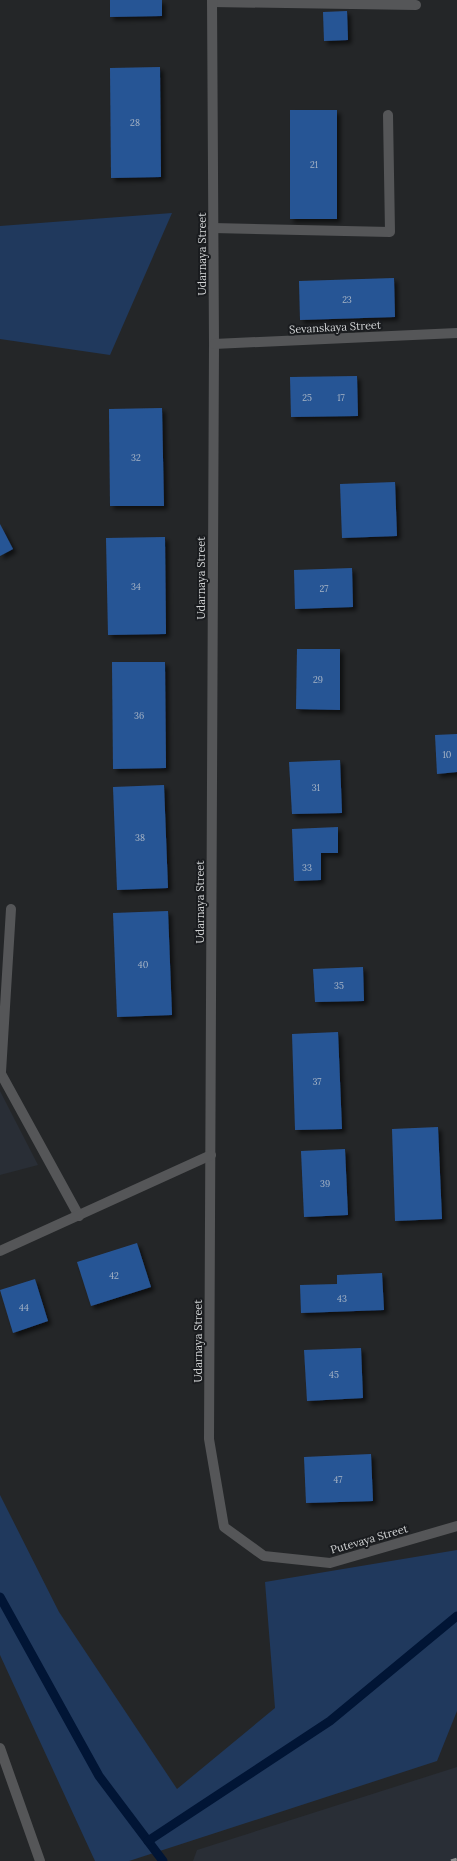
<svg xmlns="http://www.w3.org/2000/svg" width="457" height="1861" font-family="Lora,serif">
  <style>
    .built { fill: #292e36 }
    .green { fill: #20395d }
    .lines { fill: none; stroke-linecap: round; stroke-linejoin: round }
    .stream { stroke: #011535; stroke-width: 9 }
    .building { fill: #285595; filter: url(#shadow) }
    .service { stroke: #555658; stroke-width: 10 }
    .minor { stroke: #555658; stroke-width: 10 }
    .rail { stroke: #8e9091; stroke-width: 3; stroke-dasharray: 6 3; stroke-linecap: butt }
    .labels { text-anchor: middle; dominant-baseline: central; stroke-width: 4; stroke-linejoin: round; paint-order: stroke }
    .number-label { font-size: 9px; fill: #a8b5c6 }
    .street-label { font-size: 11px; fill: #d3d5d6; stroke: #1a1c1f }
  </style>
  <defs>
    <filter id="shadow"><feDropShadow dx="3.5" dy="3.5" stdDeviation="2" flood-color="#0009"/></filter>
  </defs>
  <rect width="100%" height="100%" fill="#242628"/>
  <g class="built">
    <path d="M 0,1091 L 38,1165 L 0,1175 Z"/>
    <path d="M 457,1767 L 457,1861 L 193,1861 L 197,1850 Z"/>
  </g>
  <g class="green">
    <path d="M 172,213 L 110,355 L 0,339 L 0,226 Z"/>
    <path d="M 0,1495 L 59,1612 L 177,1789 L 275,1708 L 265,1582 L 457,1550 L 457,1711 L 437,1761 L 129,1861 L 95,1861 L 0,1655 Z"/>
  </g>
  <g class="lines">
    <g class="stream">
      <path d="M 0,1597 L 99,1776 L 163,1861"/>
      <path d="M 148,1841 L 330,1721 L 457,1616"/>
    </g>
  </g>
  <g class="building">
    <path d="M 110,0 L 162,0 L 162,16 L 110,17 Z"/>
    <path d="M 347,11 L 348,40 L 324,41 L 323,12 Z"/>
    <path d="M 160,67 L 161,177 L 111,178 L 110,68 Z"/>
    <rect x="290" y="110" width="47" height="109"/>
    <path d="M 394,278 L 395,317 L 300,320 L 299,281 Z"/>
    <path d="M 357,376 L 358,416 L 291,417 L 290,377 Z"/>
    <path d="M 162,408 L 164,506 L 110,506 L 109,409 Z"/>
    <path d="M 395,482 L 397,536 L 342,538 L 340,484 Z"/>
    <path d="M 0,524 L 13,549 L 0,556 Z"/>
    <path d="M 165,537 L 166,634 L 108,635 L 106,538 Z"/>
    <path d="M 352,568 L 353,607 L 295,609 L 294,570 Z"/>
    <path d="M 297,649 L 340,649 L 340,710 L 296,709 Z"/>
    <path d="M 112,662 L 165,662 L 166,768 L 113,769 Z"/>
    <path d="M 457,734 L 457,772 L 437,774 L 435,735 Z"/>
    <path d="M 340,760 L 342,813 L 292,814 L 289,762 Z"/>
    <path d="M 164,785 L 168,888 L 117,890 L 113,787 Z"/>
    <path d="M 338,827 L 338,853 L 321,853 L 321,880 L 294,881 L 292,829 Z"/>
    <path d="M 168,911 L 172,1015 L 117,1017 L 113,913 Z"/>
    <path d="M 363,967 L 364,1001 L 315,1002 L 313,969 Z"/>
    <path d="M 338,1032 L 342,1129 L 295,1130 L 292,1034 Z"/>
    <path d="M 438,1127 L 442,1219 L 395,1221 L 392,1129 Z"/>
    <path d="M 345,1149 L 348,1215 L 304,1217 L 301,1151 Z"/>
    <path d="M 137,1243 L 151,1287 L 91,1306 L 77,1262 Z"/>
    <path d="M 382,1273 L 384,1310 L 301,1313 L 300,1285 L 337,1284 L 337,1275 Z"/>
    <path d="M 35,1279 L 48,1321 L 13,1333 L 0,1290 Z"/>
    <path d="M 361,1348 L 363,1398 L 307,1401 L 304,1350 Z"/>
    <path d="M 371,1454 L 373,1501 L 306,1503 L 304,1457 Z"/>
  </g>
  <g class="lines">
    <g class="service">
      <path d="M 212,2 L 416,5"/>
      <path d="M 213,228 L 390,232 L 388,115"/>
      <path d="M 0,1072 L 79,1216"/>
      <path d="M 1,1072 L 11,909"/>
      <path d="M 0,1748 L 40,1861"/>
    </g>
    <g class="minor">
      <path d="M 212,0 L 214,344 L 209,1439 L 224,1527 L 264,1556 L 330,1563 L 457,1526"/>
      <path d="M 214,344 L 457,333"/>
      <path d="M 0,1251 L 211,1155"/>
    </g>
    <path class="rail" d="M 451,1861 L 457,1859"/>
  </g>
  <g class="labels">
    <g class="number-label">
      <text x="135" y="122">28</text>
      <text x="314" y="164">21</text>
      <text x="347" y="299">23</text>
      <text x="307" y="397">25</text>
      <text x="341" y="397">17</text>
      <text x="136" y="457">32</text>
      <text x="136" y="586">34</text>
      <text x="324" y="588">27</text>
      <text x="318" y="679">29</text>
      <text x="139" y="715">36</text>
      <text x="447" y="754">10</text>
      <text x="316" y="787">31</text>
      <text x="140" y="837">38</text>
      <text x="307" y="867">33</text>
      <text x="143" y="964">40</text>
      <text x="339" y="985">35</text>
      <text x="317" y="1081">37</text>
      <text x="325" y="1183">39</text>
      <text x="114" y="1275">42</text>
      <text x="342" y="1298">43</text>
      <text x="24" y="1307">44</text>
      <text x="334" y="1374">45</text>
      <text x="338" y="1479">47</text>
    </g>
    <g class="street-label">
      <text transform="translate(202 254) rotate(-90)">Udarnaya Street</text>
      <text transform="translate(335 327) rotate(-3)">Sevanskaya Street</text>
      <text transform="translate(201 578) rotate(-90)">Udarnaya Street</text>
      <text transform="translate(200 902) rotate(-90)">Udarnaya Street</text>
      <text transform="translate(198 1341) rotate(-90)">Udarnaya Street</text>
      <text transform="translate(369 1539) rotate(-16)">Putevaya Street</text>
    </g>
  </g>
</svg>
